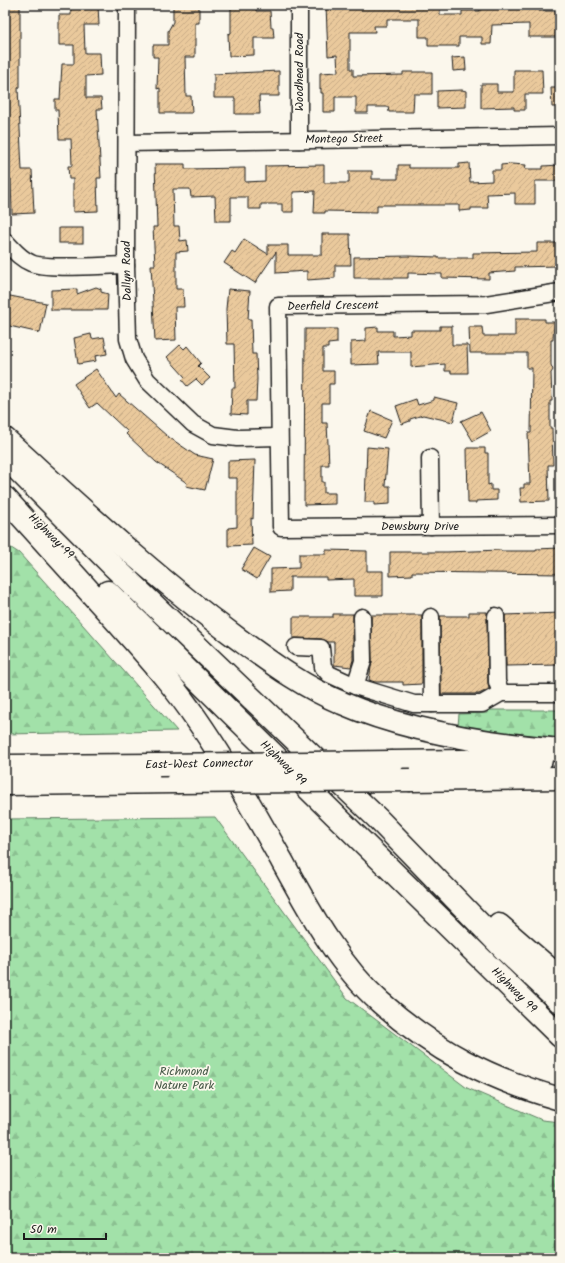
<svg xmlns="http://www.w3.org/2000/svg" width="565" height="1263" font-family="Kalam,sans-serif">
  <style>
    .forest { fill: url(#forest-firs); stroke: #5f7e62 }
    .building { fill: url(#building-hatch); stroke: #1c1c1c }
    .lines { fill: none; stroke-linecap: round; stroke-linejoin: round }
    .minor-casing { stroke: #1c1c1c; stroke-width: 19 }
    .highway-casing { stroke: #1c1c1c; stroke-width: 25 }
    .minor { stroke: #fbf7ec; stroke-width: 16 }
    .highway { stroke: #fbf7ec; stroke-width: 22 }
    .highway-bridge-casing { stroke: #1c1c1c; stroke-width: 25; stroke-linecap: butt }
    .highway-bridge { stroke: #fbf7ec; stroke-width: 22 }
    .labels { text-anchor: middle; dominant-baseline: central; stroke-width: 3.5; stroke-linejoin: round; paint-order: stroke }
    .street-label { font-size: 12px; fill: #1c1c1c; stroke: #fbf7ec }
    .park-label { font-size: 12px; fill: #445746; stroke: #fbf7ec }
  </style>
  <defs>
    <pattern id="forest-firs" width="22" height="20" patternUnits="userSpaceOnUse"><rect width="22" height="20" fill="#a2e1a9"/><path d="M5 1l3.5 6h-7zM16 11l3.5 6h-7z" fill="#8bc091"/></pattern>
    <pattern id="building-hatch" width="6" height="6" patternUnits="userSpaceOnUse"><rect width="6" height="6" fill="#eac99c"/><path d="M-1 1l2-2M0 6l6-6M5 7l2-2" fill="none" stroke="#c8ac86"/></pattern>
  </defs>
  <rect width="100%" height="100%" fill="#fbf7ec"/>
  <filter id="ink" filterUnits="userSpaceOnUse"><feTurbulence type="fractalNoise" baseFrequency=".025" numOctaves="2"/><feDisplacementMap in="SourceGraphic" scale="8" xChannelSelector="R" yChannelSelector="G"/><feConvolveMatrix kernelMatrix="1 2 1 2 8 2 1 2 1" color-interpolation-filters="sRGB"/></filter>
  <g filter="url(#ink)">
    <g class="forest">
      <path d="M 5,544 L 19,553 L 177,731 L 5,734 Z"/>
      <path d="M 487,710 L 560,710 L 560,738 L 506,733 L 458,726 L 459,714 L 487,713 Z"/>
      <path d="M 215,817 L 347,998 L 467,1088 L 542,1120 L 560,1122 L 560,1258 L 5,1258 L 5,819 Z"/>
    </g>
    <g class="building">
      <path d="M 5,5 L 20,5 L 20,87 L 18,88 L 22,170 L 32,170 L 34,213 L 12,214 L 11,179 L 6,179 Z"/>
      <path d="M 71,5 L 98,5 L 99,25 L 84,25 L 85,53 L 100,53 L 101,75 L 86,76 L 86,98 L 101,98 L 102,109 L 97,109 L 101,178 L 97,178 L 98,211 L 73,212 L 73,179 L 69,179 L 68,166 L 72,166 L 71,139 L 59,139 L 58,110 L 55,110 L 55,99 L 60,99 L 62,64 L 74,64 L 74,45 L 59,45 L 59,15 L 71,15 Z"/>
      <path d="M 173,5 L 199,5 L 199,23 L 195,23 L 195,57 L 185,57 L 186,96 L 191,96 L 192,113 L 160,113 L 160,88 L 157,89 L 158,57 L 153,57 L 153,45 L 168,45 L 168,31 L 173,22 Z"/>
      <path d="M 231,5 L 256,5 L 256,11 L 270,11 L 271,27 L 273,27 L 274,38 L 254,38 L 254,55 L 229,56 L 228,34 L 231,33 Z"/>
      <path d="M 326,5 L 440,5 L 440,15 L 462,15 L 462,11 L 480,11 L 480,5 L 539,5 L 539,11 L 556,11 L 556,37 L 529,37 L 529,24 L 492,25 L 491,44 L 482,44 L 482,37 L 459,37 L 459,46 L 428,46 L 428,37 L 419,37 L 419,19 L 387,19 L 387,26 L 374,26 L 375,32 L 350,32 L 350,69 L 353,69 L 353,76 L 403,75 L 403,72 L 432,72 L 432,94 L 414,94 L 413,112 L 389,112 L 388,107 L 368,107 L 368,113 L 356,113 L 356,97 L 335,97 L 335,112 L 323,112 L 323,93 L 321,93 L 321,88 L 320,89 L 320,73 L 338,72 L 337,55 L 328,56 Z"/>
      <path d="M 465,57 L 466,70 L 453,71 L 452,58 Z"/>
      <path d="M 514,70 L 542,70 L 543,94 L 525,94 L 525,110 L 514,110 L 514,107 L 481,108 L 481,84 L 497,84 L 497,92 L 514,92 Z"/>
      <path d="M 279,71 L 279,96 L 259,96 L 260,114 L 235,114 L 235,98 L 214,98 L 214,74 Z"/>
      <path d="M 551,88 L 560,88 L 560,107 L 552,107 Z"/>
      <path d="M 462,90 L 466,91 L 466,107 L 437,108 L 437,91 Z"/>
      <path d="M 469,163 L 470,182 L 492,181 L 492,170 L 501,170 L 501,165 L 511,164 L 526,165 L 525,169 L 543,169 L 543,166 L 560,165 L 560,181 L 535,181 L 535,204 L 515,204 L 515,193 L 487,194 L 488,208 L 471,208 L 471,210 L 459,211 L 459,205 L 377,205 L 377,212 L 325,211 L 325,213 L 314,213 L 315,191 L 293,192 L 293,212 L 282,212 L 282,204 L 261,204 L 261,209 L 248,209 L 248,197 L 231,197 L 231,221 L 216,221 L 215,196 L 191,197 L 190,189 L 173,189 L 174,226 L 179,226 L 180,241 L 187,240 L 188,251 L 176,252 L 176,289 L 183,289 L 184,307 L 175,307 L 176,340 L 155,341 L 151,265 L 155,265 L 153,227 L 157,227 L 155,164 L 185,164 L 185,169 L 245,168 L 245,182 L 265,181 L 265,166 L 324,165 L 324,183 L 349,183 L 349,171 L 372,171 L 372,179 L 398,179 L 398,165 L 409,165 L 409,168 L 459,168 L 459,164 Z"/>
      <rect x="59" y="228" width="24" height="15"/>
      <path d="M 322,234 L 350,234 L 351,265 L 335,265 L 335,278 L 307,280 L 307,271 L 276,273 L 276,252 L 255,283 L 224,263 L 232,251 L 235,253 L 244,239 L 268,254 L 268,245 L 288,245 L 288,255 L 322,255 Z"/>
      <path d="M 537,243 L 557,243 L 558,266 L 515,267 L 515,271 L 489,273 L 489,279 L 442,278 L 442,274 L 408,273 L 408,278 L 354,278 L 354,257 L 408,256 L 438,257 L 438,258 L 473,258 L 473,253 L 537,252 Z"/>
      <path d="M 96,287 L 101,289 L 101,292 L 108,294 L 107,310 L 51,310 L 51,290 L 77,289 L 77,294 Z"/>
      <path d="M 228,289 L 250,291 L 248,319 L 251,319 L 252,354 L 256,354 L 257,379 L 256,401 L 247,401 L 247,415 L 231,414 L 232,388 L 235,388 L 234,344 L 227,344 L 226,309 Z"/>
      <path d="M 5,295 L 46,303 L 40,333 L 5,325 Z"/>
      <path d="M 515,319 L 545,319 L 545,322 L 554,322 L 553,340 L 551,340 L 551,365 L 553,370 L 551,373 L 552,401 L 550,401 L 550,428 L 552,428 L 553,465 L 548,465 L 549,501 L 521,502 L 520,488 L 524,488 L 524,484 L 530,484 L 528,433 L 531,433 L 532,368 L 527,368 L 527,353 L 470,353 L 469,327 L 482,327 L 483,336 L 515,336 Z"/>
      <path d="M 440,326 L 452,326 L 452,345 L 467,345 L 468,373 L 451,373 L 451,371 L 445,371 L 445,364 L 411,367 L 411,352 L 378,352 L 379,364 L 351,365 L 351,342 L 366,341 L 366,328 L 378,327 L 378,331 L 393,331 L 393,336 L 411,335 L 411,330 L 440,330 Z"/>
      <path d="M 305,329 L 337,329 L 337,343 L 328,344 L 328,348 L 323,348 L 323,371 L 334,371 L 334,384 L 329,384 L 329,403 L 322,403 L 322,423 L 327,423 L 329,465 L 322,465 L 322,482 L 324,482 L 324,493 L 335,493 L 335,504 L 304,505 Z"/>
      <path d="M 91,334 L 92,339 L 104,337 L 107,354 L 95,356 L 96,361 L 78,364 L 74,338 Z"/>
      <path d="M 180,345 L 184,349 L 187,346 L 201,363 L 198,366 L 210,378 L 202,385 L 196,379 L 187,386 L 182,380 L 185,377 L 167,357 Z"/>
      <path d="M 96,369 L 116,398 L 119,394 L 167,436 L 195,455 L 213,459 L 205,490 L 186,486 L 187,483 L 156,462 L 126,434 L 128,432 L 97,403 L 90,408 L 74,384 Z"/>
      <path d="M 434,397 L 458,403 L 453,422 L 423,415 L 410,419 L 410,421 L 402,424 L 396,406 L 416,399 L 418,405 L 434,400 Z"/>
      <path d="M 371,411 L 392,420 L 384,438 L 364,431 Z"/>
      <path d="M 481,412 L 491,431 L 473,441 L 461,421 Z"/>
      <path d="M 367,447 L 388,449 L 385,486 L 390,486 L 390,504 L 374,505 L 374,502 L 365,502 Z"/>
      <path d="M 467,448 L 485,448 L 485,453 L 488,453 L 488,485 L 491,484 L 491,490 L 497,490 L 497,500 L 476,501 L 476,503 L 468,503 Z"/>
      <path d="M 255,460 L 253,519 L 251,518 L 252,545 L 228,546 L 228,528 L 237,527 L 237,478 L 228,478 L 228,461 Z"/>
      <path d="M 254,548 L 270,557 L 257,579 L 241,569 Z"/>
      <path d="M 560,548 L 560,574 L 412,572 L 412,575 L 390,576 L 390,552 L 447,552 L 501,550 L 501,551 L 536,551 L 536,549 Z"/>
      <path d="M 326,550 L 367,551 L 367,571 L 383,571 L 383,596 L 354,596 L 354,579 L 326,580 L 326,577 L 290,577 L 290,591 L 271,592 L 271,569 L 299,568 L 299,554 L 326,554 Z"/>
      <path d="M 469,612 L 487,612 L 488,682 L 489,689 L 479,694 L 441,694 L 440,616 L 469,616 Z"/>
      <path d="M 560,613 L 560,665 L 506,666 L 505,615 Z"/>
      <path d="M 333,614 L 353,614 L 353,660 L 351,667 L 334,665 L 334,642 L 328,642 L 321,639 L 293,638 L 293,617 L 333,617 Z"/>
      <path d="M 371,615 L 422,615 L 422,684 L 403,685 L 403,682 L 375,682 L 369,680 L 372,661 Z"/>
    </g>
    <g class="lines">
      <g class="minor-casing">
        <g id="minor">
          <path d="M 127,5 L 126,265 L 128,339 L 134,359 L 147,380 L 193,424 L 213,435 L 237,438 L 279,437"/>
          <path d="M 299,5 L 299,140"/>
          <path d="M 128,143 L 560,136"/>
          <path d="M 5,241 C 13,249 20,259 31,263 C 46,270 106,265 126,265"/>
          <path d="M 560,292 L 486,304 L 278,306 L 281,527 L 560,525"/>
          <path d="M 430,458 L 431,526"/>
          <path d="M 496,616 L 497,682 L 501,693"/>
          <path d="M 431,617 L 432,704"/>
          <path d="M 296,647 L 321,648 L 323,667 L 329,674 L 355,686 L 414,704 L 482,704 L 501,693 L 560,693"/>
          <path d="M 355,686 L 363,661 L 362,617"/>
        </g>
      </g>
      <g class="highway-casing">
        <g id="highway">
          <path d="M 5,439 C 80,507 154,577 237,638 C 270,662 303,687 342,703 C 406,731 491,744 560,750"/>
          <path d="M 5,457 L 112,565 L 377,818 L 506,951 L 560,1002"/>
          <path d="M 5,498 C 43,540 80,581 118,623 C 145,654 172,683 195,717 C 227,763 255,813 282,861 C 309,910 338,965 380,1002 C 435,1051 490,1079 560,1099"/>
          <path d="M 108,592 L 560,1036"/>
          <path d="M 393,762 L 541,760"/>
          <path d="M 5,766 L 159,765"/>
          <path d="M 411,780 L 560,778"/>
          <path d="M 5,784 L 177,782"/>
          <path d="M 499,925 L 560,978"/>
        </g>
      </g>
      <use href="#minor" class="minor"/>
      <use href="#highway" class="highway"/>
      <g class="highway-bridge-casing">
        <g id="highway-bridge">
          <path d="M 159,765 L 393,762"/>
          <path d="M 177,782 L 411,780"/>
        </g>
      </g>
      <use href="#highway-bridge" class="highway-bridge"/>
    </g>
  </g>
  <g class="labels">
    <g class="street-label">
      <text transform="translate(299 72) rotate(-90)">Woodhead Road</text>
      <text transform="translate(344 139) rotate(-1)">Montego Street</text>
      <text transform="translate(127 271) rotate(-91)">Dallyn Road</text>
      <text transform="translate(333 306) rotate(-1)">Deerfield Crescent</text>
      <text x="420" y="526">Dewsbury Drive</text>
      <text transform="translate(51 536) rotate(45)">Highway 99</text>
      <text transform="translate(283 763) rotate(44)">Highway 99</text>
      <text transform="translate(199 764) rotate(-1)">East-West Connector</text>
      <text transform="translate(514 990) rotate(45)">Highway 99</text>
    </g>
    <g class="park-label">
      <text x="184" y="1071">Richmond<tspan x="184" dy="14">Nature Park</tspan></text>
    </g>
  </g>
  <rect width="565" height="1263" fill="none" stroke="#fbf7ec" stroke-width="20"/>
  <rect x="10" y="10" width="545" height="1243" fill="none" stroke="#1c1c1c" stroke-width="1.5" filter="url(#ink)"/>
  <path d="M24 1233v6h82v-6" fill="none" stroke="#1c1c1c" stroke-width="2"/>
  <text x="30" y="1233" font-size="12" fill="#1c1c1c" stroke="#fbf7ec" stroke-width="3" paint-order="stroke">50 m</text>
</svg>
